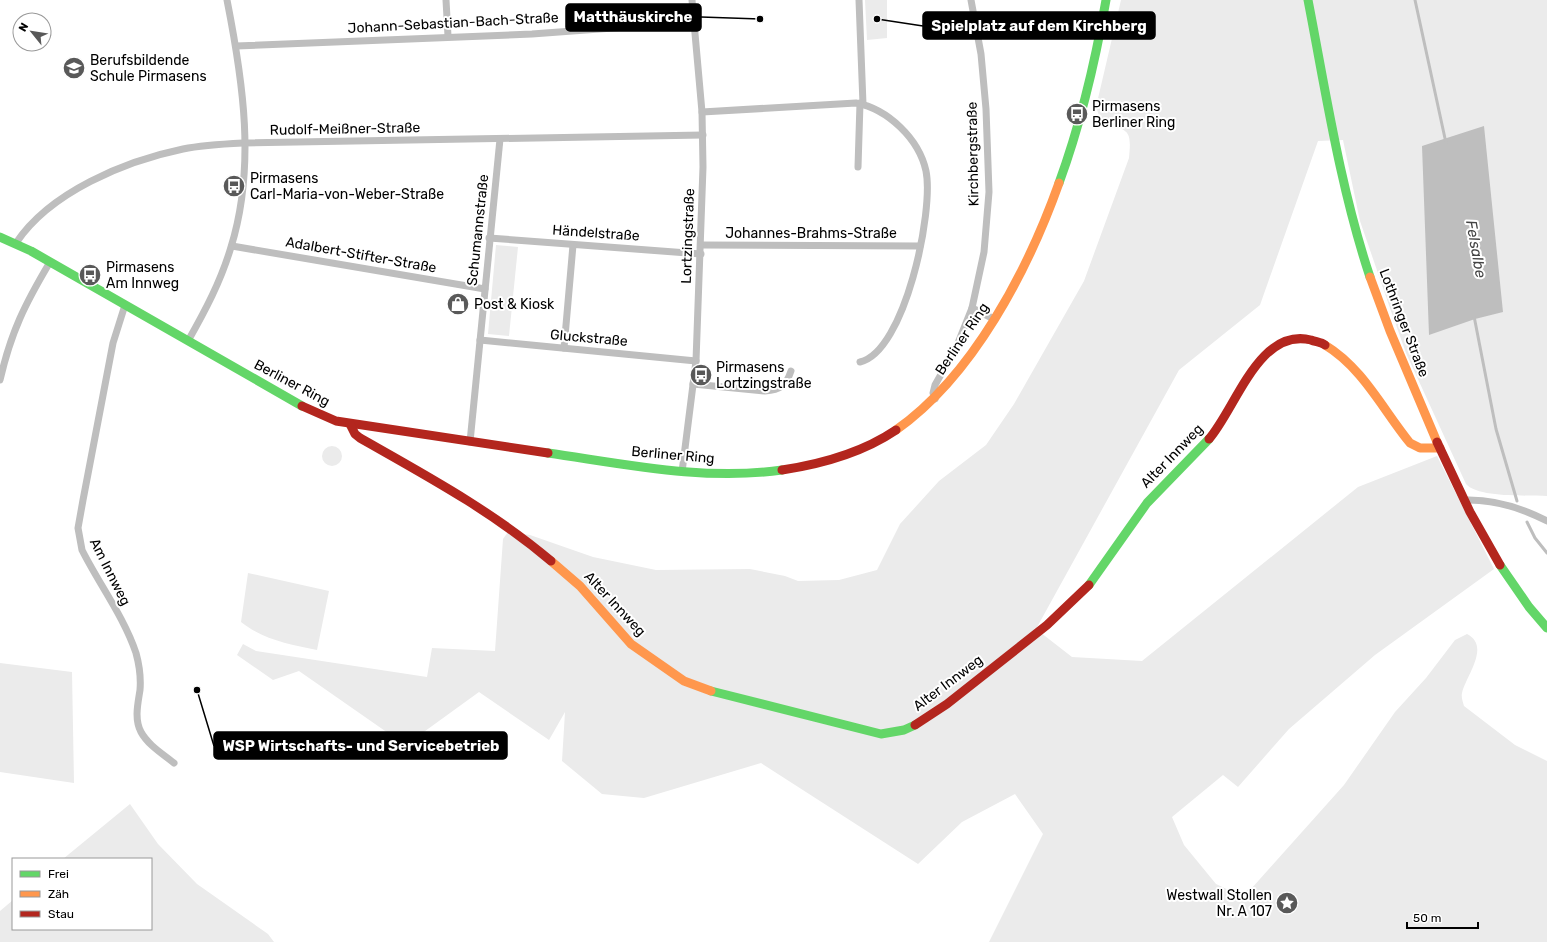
<svg xmlns="http://www.w3.org/2000/svg" width="1547" height="942" font-family="Rubik,sans-serif">
  <style>
    .green { fill: #ebebeb }
    .water { fill: #bebebe }
    .lines { fill: none; stroke-linecap: round; stroke-linejoin: round }
    .stream { stroke: #bebebe; stroke-width: 3 }
    .street { stroke: #bebebe; stroke-width: 7 }
    .fast { stroke: #63d668; stroke-width: 9 }
    .slow { stroke: #ff974d; stroke-width: 9 }
    .jam { stroke: #b3261e; stroke-width: 9 }
    .labels { text-anchor: middle; dominant-baseline: central; stroke-width: 4; stroke-linejoin: round; paint-order: stroke }
    .street-label { font-size: 14px; fill: #000; stroke: #fff }
    .poi-label { font-size: 14px; fill: #000; stroke: #fff; text-anchor: start }
    .water-label { font-size: 15px; font-style: italic; fill: #434343; stroke: #fff }
    .leader { fill: none; stroke: #000; stroke-width: 1.5 }
    .callout-dot { fill: #000; stroke: #fff; stroke-width: 1.5 }
    .callout { fill: #000; stroke: #000; stroke-width: 1.5 }
    .callout-label { font-size: 15px; text-anchor: middle; font-weight: bold; fill: #fff }
  </style>
  <rect width="100%" height="100%" fill="#fff"/>
  <g class="green">
    <path d="M 865,0 L 887,0 L 887,38 L 867,40 Z"/>
    <path d="M 1121,0 L 1547,0 L 1547,496 C 1528,495 1478,498 1466,484 L 1406,353 L 1391,311 L 1360,221 L 1343,140 L 1318,141 L 1260,305 L 1179,370 L 1036,629 L 1072,657 L 1142,661 L 1358,487 L 1437,456 L 1494,569 L 1375,655 L 1289,729 L 1238,787 L 1223,775 L 1172,817 L 1184,845 L 1216,884 L 1235,893 L 1251,889 L 1344,785 L 1395,712 L 1426,678 L 1455,640 L 1467,634 C 1491,646 1466,676 1462,693 C 1461,697 1463,702 1464,706 L 1515,745 L 1547,761 L 1547,942 L 989,942 L 1043,834 L 1015,794 L 962,822 L 918,864 L 761,763 L 644,798 L 602,794 L 562,761 L 565,712 L 549,740 L 479,692 L 421,734 L 402,738 L 388,733 L 299,671 L 273,680 L 237,655 L 243,644 L 256,651 L 427,677 L 432,648 L 495,651 L 503,539 L 508,532 L 530,535 L 593,557 L 656,570 L 750,569 L 785,576 L 798,581 L 839,580 L 877,570 L 900,524 L 939,481 L 986,445 L 1014,404 L 1084,281 L 1129,158 C 1132,127 1128,132 1101,121 L 1096,107 Z"/>
    <path d="M 496,245 L 518,247 L 509,336 L 488,334 Z"/>
    <circle cx="332" cy="456" r="10"/>
    <path d="M 248,573 L 329,591 L 317,650 C 289,644 264,640 241,622 Z"/>
    <path d="M 0,663 L 72,672 L 74,783 L 0,772 Z"/>
    <path d="M 130,804 L 158,844 L 197,884 L 268,934 L 274,942 L 0,942 L 0,911 L 13,900 L 13,929 L 151,929 L 151,859 L 63,859 Z"/>
  </g>
  <path class="water" d="M 1484,126 L 1503,312 L 1475,319 L 1429,335 L 1422,146 Z"/>
  <g class="lines">
    <g class="stream">
      <path d="M 1415,0 L 1446,143"/>
      <path d="M 1474,316 L 1496,429 L 1517,501"/>
      <path d="M 1527,522 L 1535,538 L 1547,553"/>
    </g>
    <g class="street">
      <path d="M 446,0 L 448,36"/>
      <path d="M 859,0 L 863,104"/>
      <path d="M 236,46 L 532,34 L 694,22"/>
      <path d="M 702,112 L 856,103 C 888,109 919,139 926,171 C 934,211 905,352 860,362"/>
      <path d="M 858,167 L 860,103"/>
      <path d="M 489,238 L 701,254"/>
      <path d="M 16,243 C 50,192 125,161 183,149 C 203,145 224,144 244,143 L 703,135"/>
      <path d="M 701,245 L 920,246"/>
      <path d="M 232,246 L 485,289"/>
      <path d="M 125,305 L 113,343 L 83,500 L 78,528 L 82,550 C 99,584 124,617 136,653 C 139,664 141,678 140,690 C 138,703 134,719 141,732 C 148,745 163,754 174,763"/>
      <path d="M 972,308 L 994,319"/>
      <path d="M 480,340 L 696,361"/>
      <path d="M 188,341 C 205,311 221,281 231,247 C 256,167 243,81 227,0"/>
      <path d="M 564,348 L 573,245"/>
      <path d="M 0,380 C 11,332 25,304 50,262"/>
      <path d="M 693,384 L 765,391 C 780,390 786,386 791,371"/>
      <path d="M 935,399 L 933,393 L 935,385 L 956,348 L 972,308 L 984,252 L 989,192 L 986,109 L 981,54 L 971,0"/>
      <path d="M 470,442 L 500,139"/>
      <path d="M 682,472 L 696,361 L 703,167 L 702,112 L 692,0"/>
      <path d="M 1464,500 C 1492,499 1522,508 1547,521"/>
    </g>
    <g class="fast">
      <path d="M 1308,0 C 1326,93 1340,187 1370,277"/>
      <path d="M 1059,183 C 1081,123 1095,63 1106,0"/>
      <path d="M 0,237 L 31,251 L 302,406"/>
      <path d="M 548,453 C 625,464 704,481 782,470"/>
      <path d="M 1500,565 L 1529,607 L 1547,628"/>
      <path d="M 1089,585 L 1147,503 L 1209,439"/>
      <path d="M 711,691 L 881,734 L 904,730 L 915,725"/>
    </g>
    <g class="slow">
      <path d="M 1370,277 L 1390,331 L 1437,442"/>
      <path d="M 1325,345 C 1363,368 1383,410 1410,443 L 1420,448 L 1440,448"/>
      <path d="M 896,430 C 973,376 1028,270 1059,183"/>
      <path d="M 551,561 L 580,586 L 631,644 L 684,681 L 711,691"/>
    </g>
    <g class="jam">
      <path d="M 302,406 L 336,421 L 548,453"/>
      <path d="M 350,424 L 355,434 L 360,438 C 427,476 492,511 551,561"/>
      <path d="M 1209,439 C 1236,408 1259,327 1311,340 C 1316,342 1321,342 1325,345"/>
      <path d="M 1437,442 L 1470,512 L 1500,565"/>
      <path d="M 782,470 C 822,464 862,453 896,430"/>
      <path d="M 915,725 L 947,704 L 1047,625 L 1089,585"/>
    </g>
  </g>
  <defs>
    <g id="school-disc" transform="scale(1.15)"><circle r="9.5" fill="#595959" stroke="#fff"/><path d="M0-5L7-2L0 1L-7-2ZM-4 1L0 2.5L4 1V4Q0 6-4 4Z" fill="#fff"/></g>
    <g id="bus-disc" transform="scale(1.15)"><circle r="9.5" fill="#595959" stroke="#fff"/><path d="M-5-6H5V4H4V6H2V4H-2V6H-4V4H-5ZM-3.5-4V0h7V-4ZM-3.5 1.2v1.5H-2V1.2ZM2 1.2v1.5H3.5V1.2Z" fill="#fff"/></g>
    <g id="shop-disc" transform="scale(1.15)"><circle r="9.5" fill="#595959" stroke="#fff"/><path d="M-5-2.5h2.3a2.7 3.5 0 0 1 5.4 0H5L5.5 6h-11ZM-1.5-2.5h3a1.5 2.3 0 0 0-3 0Z" fill="#fff"/></g>
    <g id="sight-disc" transform="scale(1.15)"><circle r="9.5" fill="#595959" stroke="#fff"/><path d="M0-6L1.8-2.2L6-1.7L2.9 1.2L3.7 5.4L0 3.3L-3.7 5.4L-2.9 1.2L-6-1.7L-1.8-2.2Z" fill="#fff"/></g>
  </defs>
  <g fill-rule="evenodd">
    <use href="#school-disc" x="74" y="68"/>
    <use href="#bus-disc" x="1077" y="114"/>
    <use href="#bus-disc" x="234" y="186"/>
    <use href="#bus-disc" x="90" y="275"/>
    <use href="#shop-disc" x="458" y="304"/>
    <use href="#bus-disc" x="701" y="375"/>
    <use href="#sight-disc" x="1287" y="903"/>
  </g>
  <g class="labels">
    <g class="street-label">
      <text transform="translate(453 23) rotate(-3)">Johann-Sebastian-Bach-Straße</text>
      <text transform="translate(345 129) rotate(-1)">Rudolf-Meißner-Straße</text>
      <text transform="translate(973 154) rotate(-91)">Kirchbergstraße</text>
      <text transform="translate(478 230) rotate(-84)">Schumannstraße</text>
      <text transform="translate(596 233) rotate(4)">Händelstraße</text>
      <text x="811" y="233">Johannes-Brahms-Straße</text>
      <text transform="translate(688 236) rotate(-88)">Lortzingstraße</text>
      <text transform="translate(361 255) rotate(10)">Adalbert-Stifter-Straße</text>
      <text transform="translate(1404 323) rotate(69)">Lothringer Straße</text>
      <text transform="translate(589 338) rotate(5)">Gluckstraße</text>
      <text transform="translate(962 339) rotate(-56)">Berliner Ring</text>
      <text transform="translate(292 383) rotate(28)">Berliner Ring</text>
      <text transform="translate(673 455) rotate(5)">Berliner Ring</text>
      <text transform="translate(1172 456) rotate(-46)">Alter Innweg</text>
      <text transform="translate(110 572) rotate(63)">Am Innweg</text>
      <text transform="translate(615 604) rotate(47)">Alter Innweg</text>
      <text transform="translate(948 683) rotate(-37)">Alter Innweg</text>
    </g>
    <g class="poi-label">
      <text x="90" y="60">Berufsbildende<tspan x="90" dy="16">Schule Pirmasens</tspan></text>
      <text x="1092" y="106">Pirmasens<tspan x="1092" dy="16">Berliner Ring</tspan></text>
      <text x="250" y="178">Pirmasens<tspan x="250" dy="16">Carl-Maria-von-Weber-Straße</tspan></text>
      <text x="106" y="267">Pirmasens<tspan x="106" dy="16">Am Innweg</tspan></text>
      <text x="474" y="304">Post &amp; Kiosk</text>
      <text x="716" y="367">Pirmasens<tspan x="716" dy="16">Lortzingstraße</tspan></text>
      <text x="1272" y="895" text-anchor="end">Westwall Stollen<tspan x="1272" dy="16">Nr. A 107</tspan></text>
    </g>
    <g class="water-label">
      <text transform="translate(1476 249) rotate(80)">Felsalbe</text>
    </g>
  </g>
  <path class="leader" d="M760 19L701 17M877 19L923 26M197 690L214 746"/>
  <g class="callout-dot">
    <circle cx="760" cy="19" r="4"/>
    <circle cx="877" cy="19" r="4"/>
    <circle cx="197" cy="690" r="4"/>
  </g>
  <g class="callout">
    <rect x="566" y="4" width="135" height="27" rx="4"/>
    <rect x="923" y="12" width="232" height="27" rx="4"/>
    <rect x="214" y="732" width="293" height="27" rx="4"/>
  </g>
  <g class="callout-label">
    <text x="633" y="22">Matthäuskirche</text>
    <text x="1039" y="31">Spielplatz auf dem Kirchberg</text>
    <text x="361" y="751">WSP Wirtschafts- und Servicebetrieb</text>
  </g>
  <rect x="12" y="858" width="140" height="72" fill="#ffffff" stroke="#999999"/>
  <rect x="20" y="871" width="20" height="6" fill="#63d668" stroke="#999999"/>
  <text x="48" y="878" font-size="12" fill="#000000">Frei</text>
  <rect x="20" y="891" width="20" height="6" fill="#ff974d" stroke="#999999"/>
  <text x="48" y="898" font-size="12" fill="#000000">Zäh</text>
  <rect x="20" y="911" width="20" height="6" fill="#b3261e" stroke="#999999"/>
  <text x="48" y="918" font-size="12" fill="#000000">Stau</text>
  <g transform="translate(32 32) rotate(300)"><circle r="19" fill="#ffffff" stroke="#999999"/>
  <path d="M0-3L7 15L0 10L-7 15Z" fill="#595959"/>
  <text y="-6" font-size="11" font-weight="bold" text-anchor="middle" fill="#000000">N</text>
  </g>
  <path d="M1407 922v6h71v-6" fill="none" stroke="#000000" stroke-width="2"/>
  <text x="1413" y="922" font-size="12" fill="#000000" stroke="#ffffff" stroke-width="3" paint-order="stroke">50 m</text>
</svg>
